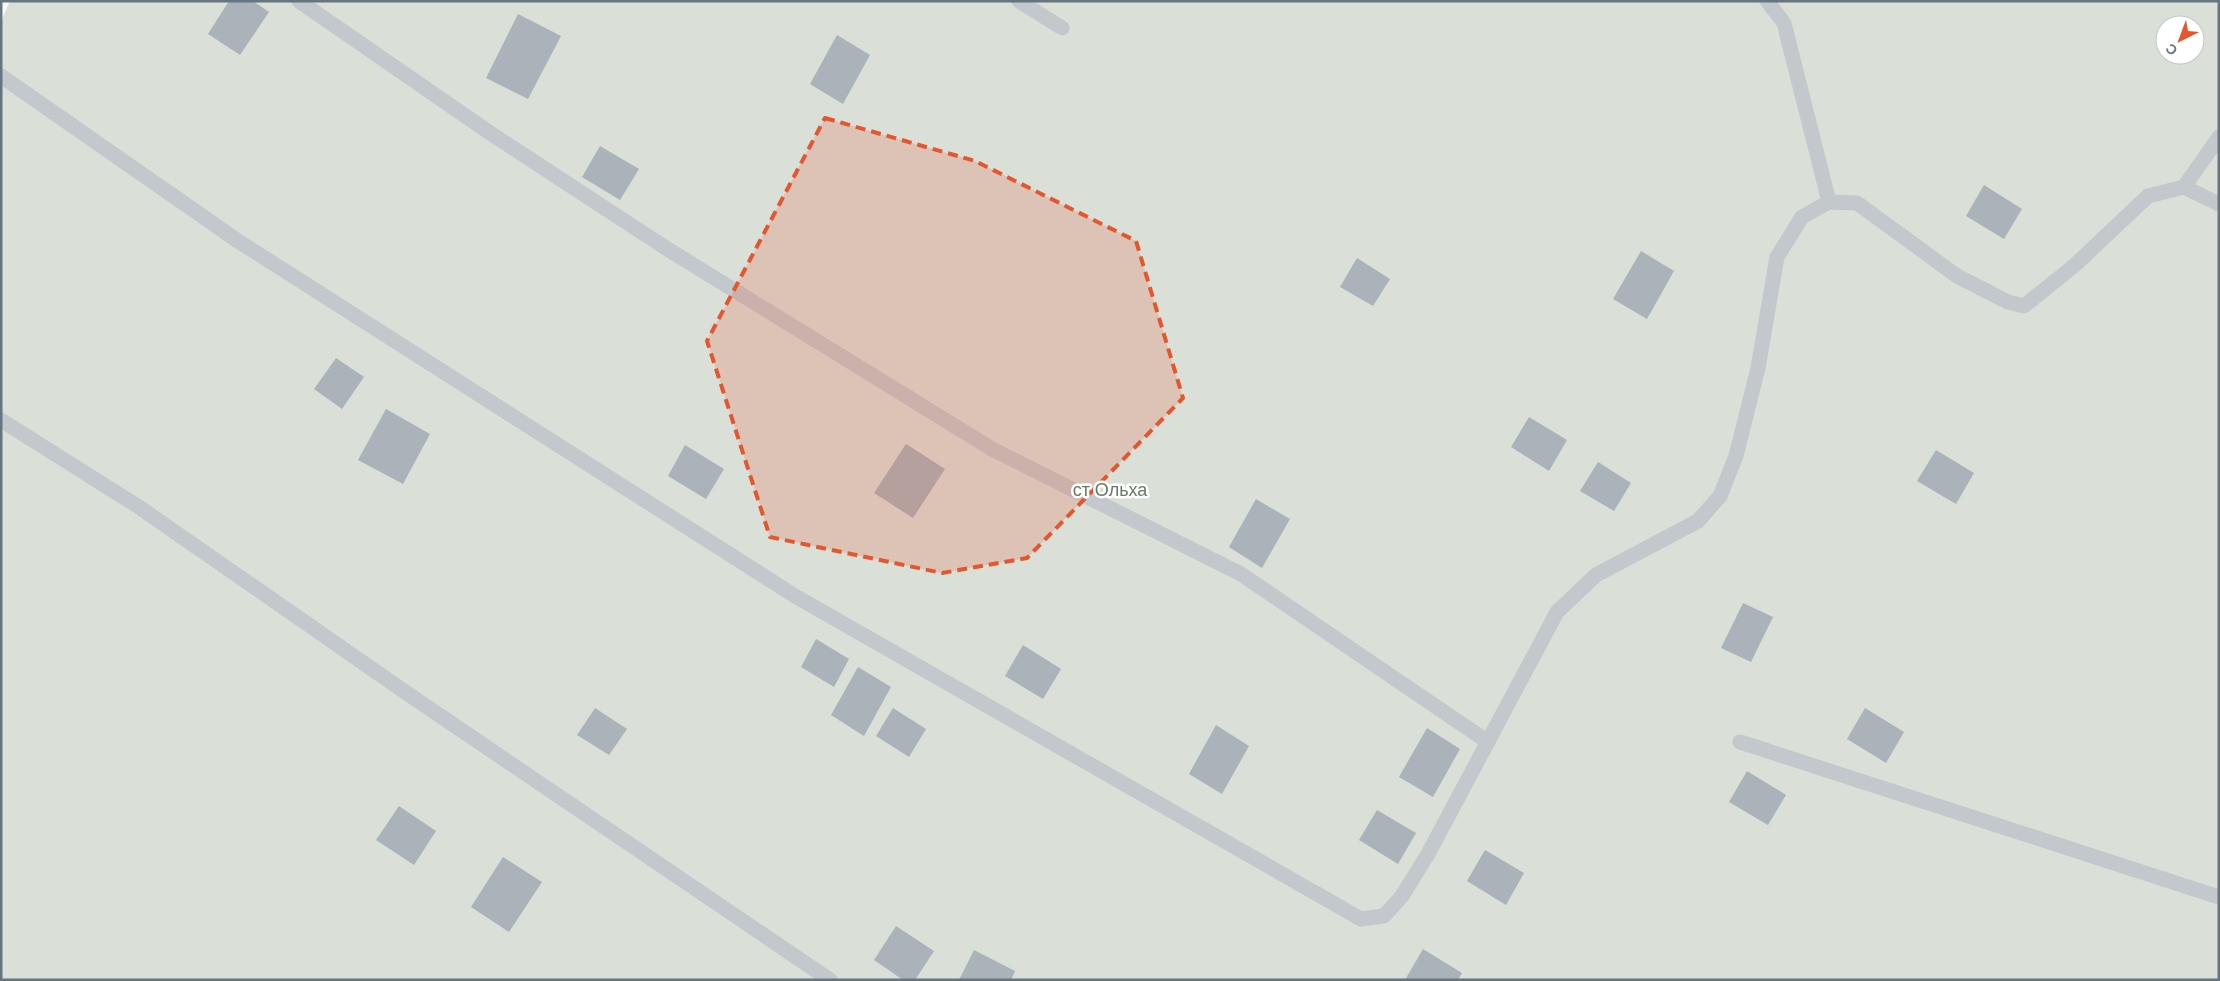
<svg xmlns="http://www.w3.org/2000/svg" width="2220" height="981" font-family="Helvetica,sans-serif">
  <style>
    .green { fill: #dadfd7; fill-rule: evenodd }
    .building { fill: #aab3b9 }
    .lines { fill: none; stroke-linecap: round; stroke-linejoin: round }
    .lane { stroke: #c3c8cc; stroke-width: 15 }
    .marked { fill: #e4572e; fill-opacity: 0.2; stroke: #e4572e; stroke-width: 4; stroke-dasharray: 10 6; stroke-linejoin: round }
    .labels { text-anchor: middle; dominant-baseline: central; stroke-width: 5; stroke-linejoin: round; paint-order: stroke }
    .park-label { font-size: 18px; fill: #687a64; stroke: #fff }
  </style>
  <rect width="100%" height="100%" fill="#fafaf8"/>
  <path class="green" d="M 10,1 L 2219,1 L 2219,980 L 1,980 L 1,21 ZM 2165,25 L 2195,25 L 2195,55 L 2165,55 Z"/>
  <g class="building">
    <path d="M 229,1 L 253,1 L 269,12 L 240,55 L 208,34 Z"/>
    <path d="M 518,14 L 561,36 L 528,99 L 486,78 Z"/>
    <path d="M 837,35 L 870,55 L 843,104 L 810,84 Z"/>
    <path d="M 600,146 L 639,169 L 620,200 L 582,177 Z"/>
    <path d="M 1984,185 L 2022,209 L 2004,239 L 1966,216 Z"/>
    <path d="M 1641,251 L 1674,271 L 1647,319 L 1613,299 Z"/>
    <path d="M 1357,258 L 1390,279 L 1373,306 L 1340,287 Z"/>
    <path d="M 336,358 L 364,377 L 342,409 L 314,389 Z"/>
    <path d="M 386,409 L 430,434 L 403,484 L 358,460 Z"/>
    <path d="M 1529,417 L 1567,440 L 1549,471 L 1511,447 Z"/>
    <path d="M 906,444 L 945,469 L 913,518 L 874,493 Z"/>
    <path d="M 685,445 L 724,469 L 706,499 L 668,476 Z"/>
    <path d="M 1936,450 L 1974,473 L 1956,504 L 1917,481 Z"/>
    <path d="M 1598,462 L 1631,483 L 1614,511 L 1580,491 Z"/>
    <path d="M 1256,499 L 1290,519 L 1262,568 L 1229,547 Z"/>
    <path d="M 1743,603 L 1773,617 L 1751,662 L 1721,648 Z"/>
    <path d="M 816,639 L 849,659 L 834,687 L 801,667 Z"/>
    <path d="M 1023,645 L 1061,669 L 1043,699 L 1005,676 Z"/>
    <path d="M 858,667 L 891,687 L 864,736 L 831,715 Z"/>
    <path d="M 595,708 L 627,729 L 609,755 L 577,735 Z"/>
    <path d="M 893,708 L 926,729 L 909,757 L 876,736 Z"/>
    <path d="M 1865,708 L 1904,732 L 1886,763 L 1847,739 Z"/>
    <path d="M 1216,725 L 1249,746 L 1222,794 L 1189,774 Z"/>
    <path d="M 1427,728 L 1460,749 L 1433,797 L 1399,777 Z"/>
    <path d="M 1747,771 L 1786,795 L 1768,825 L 1729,802 Z"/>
    <path d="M 399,806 L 436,831 L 414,865 L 376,840 Z"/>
    <path d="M 1377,810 L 1416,833 L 1398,864 L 1359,840 Z"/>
    <path d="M 1485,850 L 1524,873 L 1506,905 L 1467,881 Z"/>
    <path d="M 503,857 L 542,882 L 509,932 L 471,907 Z"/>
    <path d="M 896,926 L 934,951 L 915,980 L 903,980 L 874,960 Z"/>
    <path d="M 1423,949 L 1462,973 L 1458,980 L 1405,980 Z"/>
    <path d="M 974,950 L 1015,971 L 1011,980 L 959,980 Z"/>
  </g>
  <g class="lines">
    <g class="lane">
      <path d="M 299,1 L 493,135 L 669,250 L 992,449 L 1241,574 L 1488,742"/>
      <path d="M 1019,1 L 1062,28"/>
      <path d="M 1767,1 L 1784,23 L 1829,202"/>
      <path d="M 1,76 L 238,241 L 795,596 L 1361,919 L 1384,916 L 1402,896 L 1428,854 L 1557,612 L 1596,575 L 1698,521 L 1720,496 L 1736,456 L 1758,368 L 1777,257 L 1802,217 L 1829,202 L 1857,203 L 1957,276 L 2008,302 L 2024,306 L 2075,265 L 2148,196 L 2184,187 L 2219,204"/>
      <path d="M 2184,187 L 2219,137"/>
      <path d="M 1,420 L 139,507 L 408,694 L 830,980"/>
      <path d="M 1740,742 L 2219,897"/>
    </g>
  </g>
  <path class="marked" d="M 825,118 L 975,161 L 1136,241 L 1183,398 L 1027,558 L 942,573 L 770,537 L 707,341 Z"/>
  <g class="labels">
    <g class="park-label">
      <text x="1110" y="490">ст Ольха</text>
    </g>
  </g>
  <rect width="2220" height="981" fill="none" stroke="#657683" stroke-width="5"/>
  <g transform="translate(2180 40) rotate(222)"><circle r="24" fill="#ffffff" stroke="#c1c8cd"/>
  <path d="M0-4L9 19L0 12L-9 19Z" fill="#e4572e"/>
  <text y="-8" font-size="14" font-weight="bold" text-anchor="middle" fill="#657683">С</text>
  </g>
</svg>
